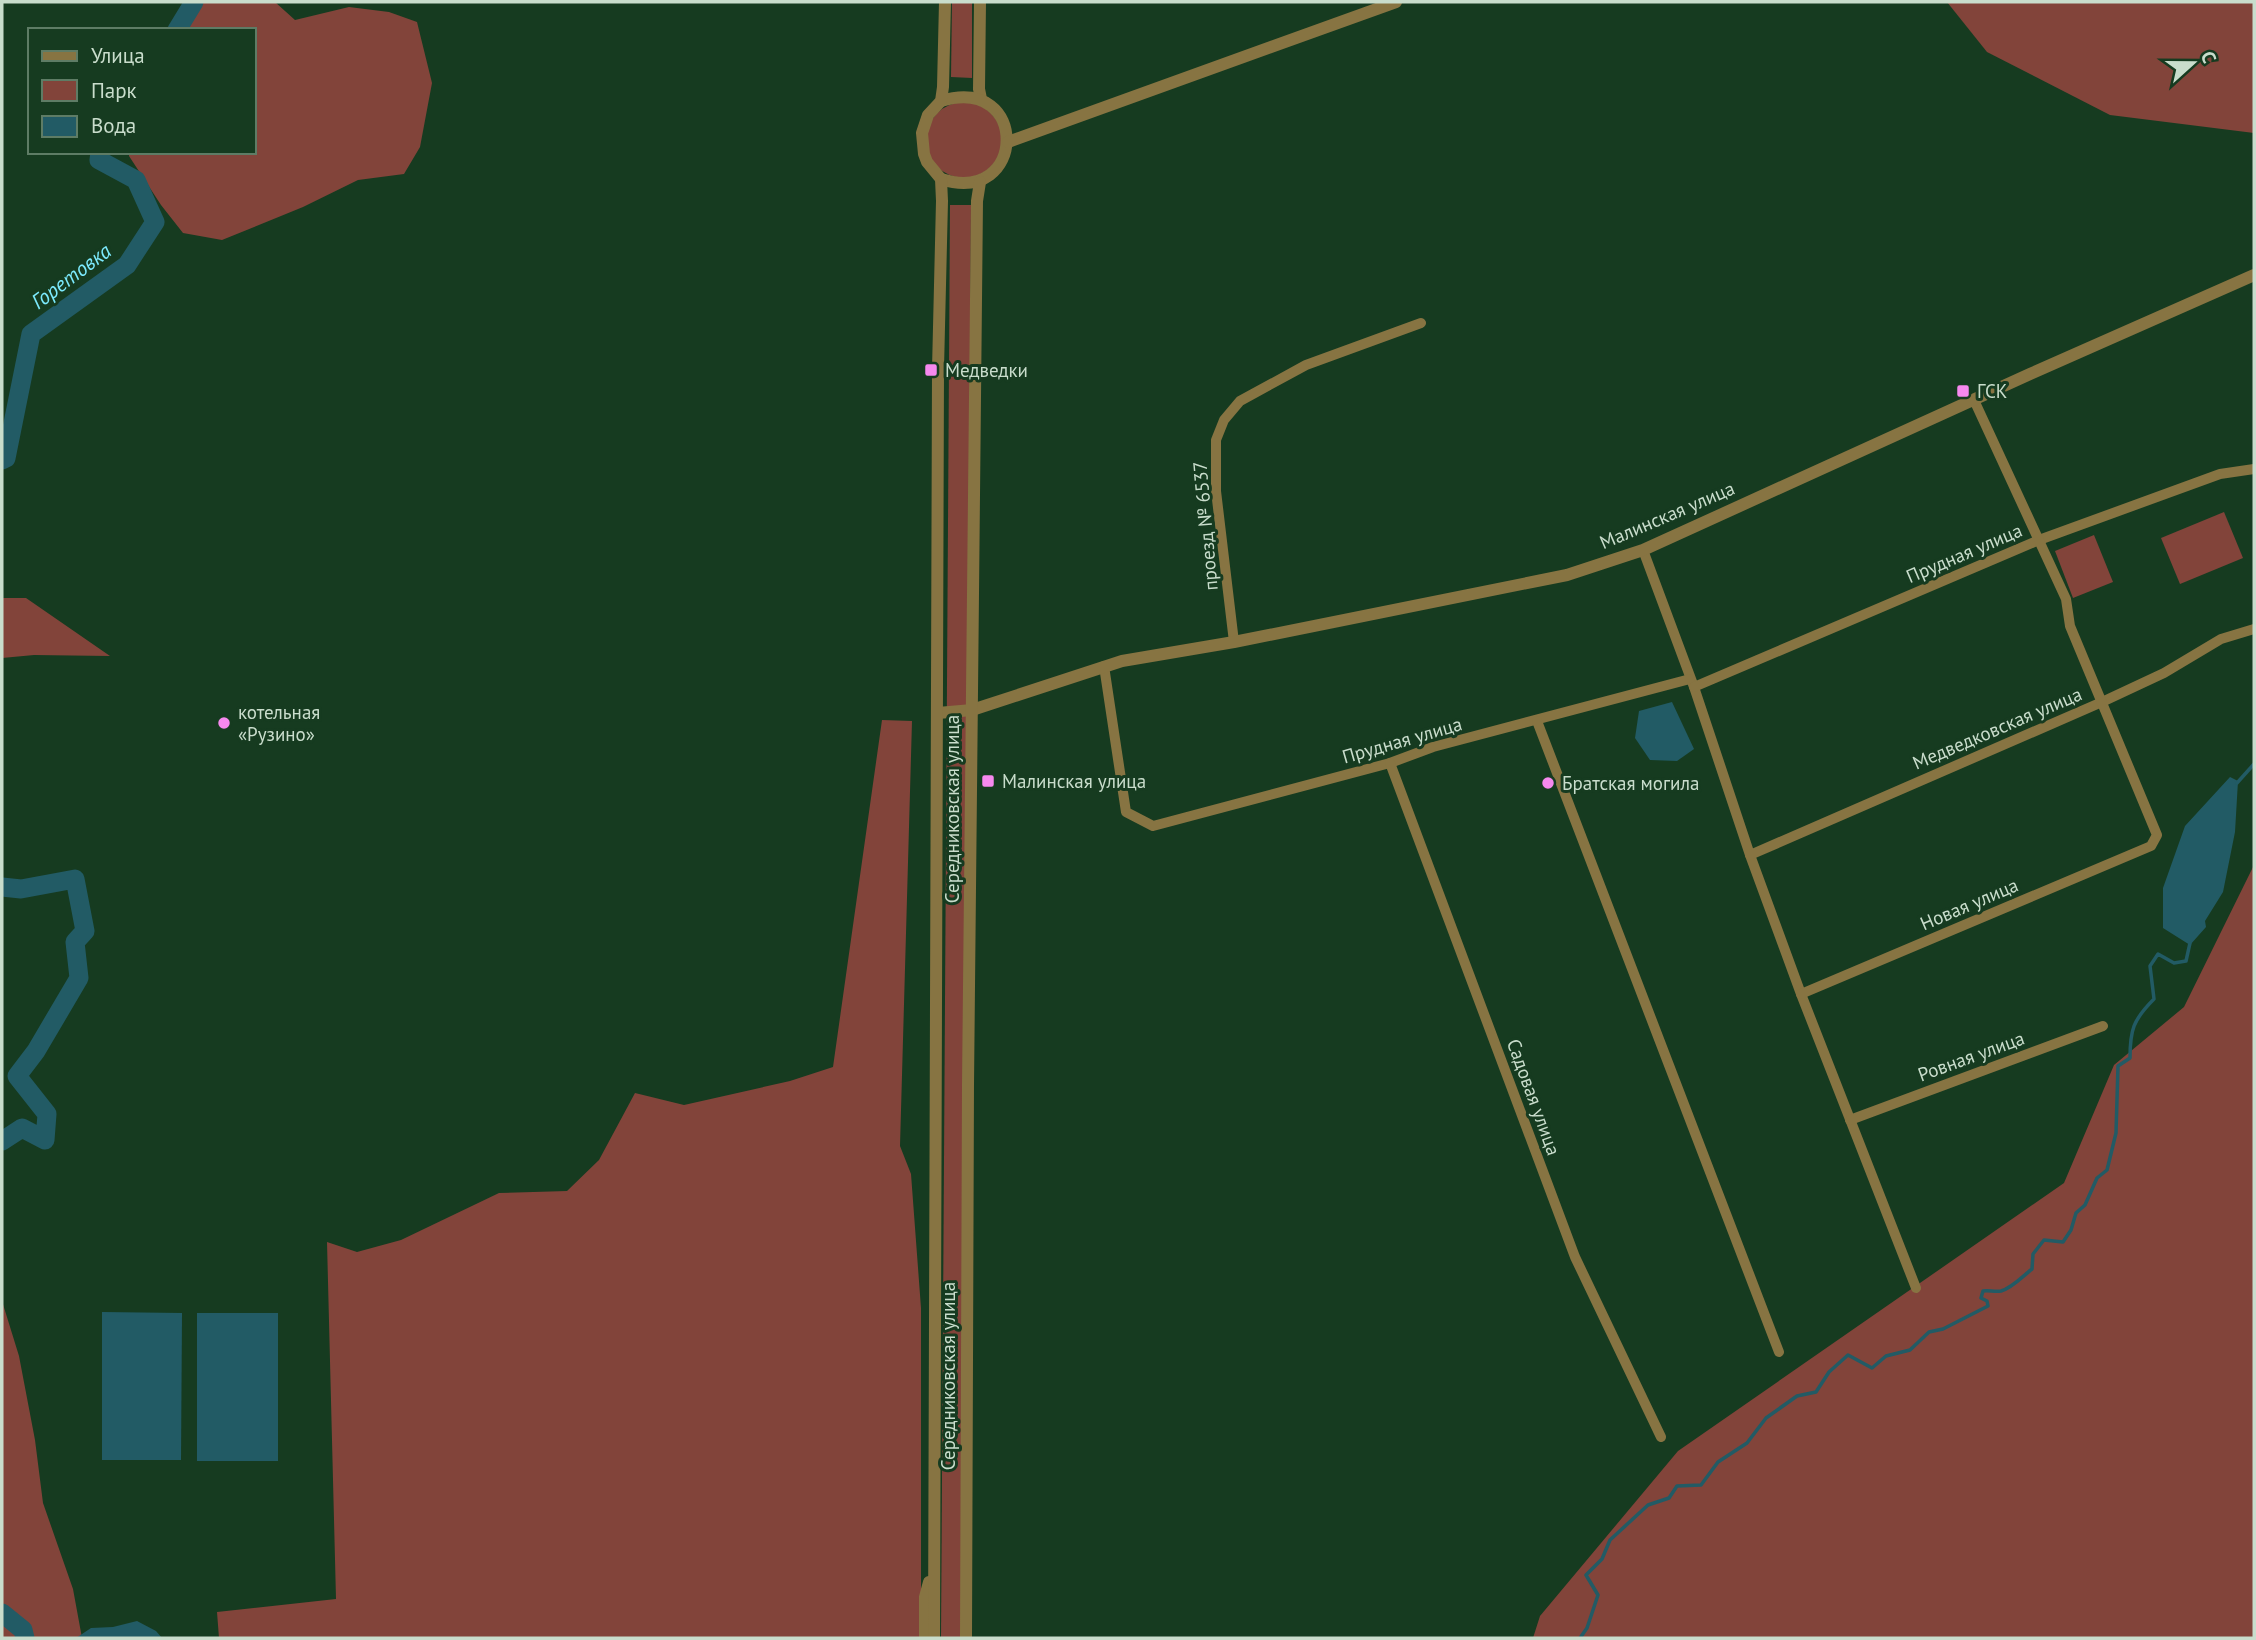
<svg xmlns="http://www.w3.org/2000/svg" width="2256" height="1640" font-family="'PT Sans',sans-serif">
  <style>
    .green { fill: #82443a }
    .water { fill: #225b65 }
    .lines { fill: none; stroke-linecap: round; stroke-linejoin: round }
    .stream { stroke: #225b65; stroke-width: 3.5 }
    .river { stroke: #225b65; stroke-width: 19 }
    .minor { stroke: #877442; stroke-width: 10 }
    .tertiary { stroke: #877442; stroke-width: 12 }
    .poi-dot { fill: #f689ee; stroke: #163b20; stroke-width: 2.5 }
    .labels { text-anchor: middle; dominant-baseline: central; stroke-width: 6; stroke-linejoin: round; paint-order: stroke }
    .poi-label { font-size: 19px; fill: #c9ddcc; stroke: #163b20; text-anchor: start }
    .street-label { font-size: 19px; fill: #c9ddcc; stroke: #163b20 }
    .water-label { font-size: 21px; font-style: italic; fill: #7ceafd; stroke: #163b20 }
  </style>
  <rect width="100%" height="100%" fill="#163b20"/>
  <g class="green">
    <path d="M 201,2 L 275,2 L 295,20 L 349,7 L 389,12 L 417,22 L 432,83 L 420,147 L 404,174 L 358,180 L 303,207 L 222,240 L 183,233 L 161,205 L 129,156 L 129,152 L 254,152 L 254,30 L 180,30 Z"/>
    <path d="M 952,2 L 972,2 L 972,78 L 951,77 Z"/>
    <path d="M 1947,2 L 2254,2 L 2254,133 L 2110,115 L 1987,52 Z"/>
    <circle cx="964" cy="140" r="38"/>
    <path d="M 950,205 L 971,205 L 962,1638 L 941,1638 Z"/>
    <path d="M 2224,512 L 2243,558 L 2180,584 L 2161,538 Z"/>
    <path d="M 2094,535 L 2113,582 L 2073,598 L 2055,551 Z"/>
    <path d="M 2,598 L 26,598 L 110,656 L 34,655 L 2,658 Z"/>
    <path d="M 882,720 L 912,721 L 900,1146 L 911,1174 L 921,1308 L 921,1638 L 219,1638 L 217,1612 L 336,1599 L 327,1242 L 357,1252 L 401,1240 L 499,1193 L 567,1191 L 599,1160 L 635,1093 L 684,1105 L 790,1081 L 833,1067 Z"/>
    <path d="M 2254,865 L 2254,1638 L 1533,1638 L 1540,1616 L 1678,1451 L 2064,1183 L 2114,1065 L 2184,1007 Z"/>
    <path d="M 2,1301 L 19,1356 L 35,1440 L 43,1503 L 73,1589 L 82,1638 L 2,1638 Z"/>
  </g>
  <g class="water">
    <path d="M 1672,702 L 1694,749 L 1677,761 L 1650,760 L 1635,738 L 1639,711 Z"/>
    <path d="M 2230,777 L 2238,781 L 2235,832 L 2223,892 L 2205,921 L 2206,927 L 2190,945 L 2163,928 L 2163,888 L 2185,826 Z"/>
    <path d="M 102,1312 L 182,1313 L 181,1460 L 102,1460 Z"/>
    <rect x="197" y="1313" width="81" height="148"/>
    <path d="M 137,1621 L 156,1631 L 162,1638 L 76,1638 L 91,1628 L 113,1627 Z"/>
  </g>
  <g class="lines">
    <g class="stream">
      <path d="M 2237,783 L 2254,764"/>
      <path d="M 1580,1638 L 1587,1628 L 1598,1595 L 1586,1575 L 1602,1559 L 1610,1540 L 1648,1505 L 1669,1498 L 1677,1486 L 1701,1485 L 1718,1462 L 1747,1443 L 1766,1418 L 1797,1396 L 1816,1392 L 1829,1372 L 1848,1355 L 1872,1368 L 1886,1356 L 1910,1350 L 1929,1332 L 1943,1329 L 1988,1306 L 1987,1301 L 1981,1298 L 1983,1291 C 1989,1290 1994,1292 2001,1291 C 2012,1288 2023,1276 2032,1269 L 2033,1254 L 2044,1240 L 2063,1242 L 2071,1230 L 2076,1213 L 2085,1205 L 2097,1178 L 2107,1170 L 2116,1133 L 2118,1066 L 2130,1058 C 2130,1030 2133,1020 2154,999 L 2150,966 L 2158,954 L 2174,963 L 2186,961 L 2190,943"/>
    </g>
    <g class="river">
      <path d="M 177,30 L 194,2"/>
      <path d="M 2,460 L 6,458 L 31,334 L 127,265 L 155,222 L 136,180 L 99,160 L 100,152"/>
      <path d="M 2,887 L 21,889 L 75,879 L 85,931 L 75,942 L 79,978 L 36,1051 L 17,1076 L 47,1114 L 45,1140 L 22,1128 L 2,1141"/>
      <path d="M 2,1613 L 23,1630 L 25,1638"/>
    </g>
    <g class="minor">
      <path d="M 1643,550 L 1694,687 L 1750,855 L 1801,994 L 1916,1288"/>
      <path d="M 1234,642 L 1216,491 L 1216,440 L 1224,420 L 1240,401 L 1306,365 L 1421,323"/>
      <path d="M 1104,666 L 1126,812 L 1153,826 L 1390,763 L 1433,747 L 1690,679"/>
      <path d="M 1694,687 L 2039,540 L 2220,474 L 2254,469"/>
      <path d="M 1537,721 L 1779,1352"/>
      <path d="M 1390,763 L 1575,1257 L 1661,1437"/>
      <path d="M 1750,855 L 2102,702 L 2164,673 L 2221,639 L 2254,629"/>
      <path d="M 1801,994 L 2151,846 L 2157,835 L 2070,626 L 2066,599 L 1974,400"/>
      <path d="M 1850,1120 L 2103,1026"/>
    </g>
    <g class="tertiary">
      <path d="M 980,2 L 979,89 L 981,99"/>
      <path d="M 941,101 C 1030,74 1027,207 941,179"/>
      <path d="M 1008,142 L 1396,2"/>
      <path d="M 938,713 L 972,710 L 1122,661 L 1234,642 L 1567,575 L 1643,550 L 2030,374 L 2254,275"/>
      <path d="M 925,1638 L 925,1597 L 929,1582"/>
      <path d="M 934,1638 L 938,369 L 942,201 L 941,179 L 927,162 L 924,154 L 922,133 L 928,115 L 941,101 L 943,87 L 945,2"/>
      <path d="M 966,1638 L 968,1085 L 977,201 L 980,182"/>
    </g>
  </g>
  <g class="poi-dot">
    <rect x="924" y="363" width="14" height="14" rx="3.5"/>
    <rect x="1956" y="384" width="14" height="14" rx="3.5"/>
    <circle cx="224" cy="723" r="7"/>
    <rect x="981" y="774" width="14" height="14" rx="3.5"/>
    <circle cx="1548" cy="783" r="7"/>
  </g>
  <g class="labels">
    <g class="poi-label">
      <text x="945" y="370">Медведки</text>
      <text x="1977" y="391">ГСК</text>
      <text x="238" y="712">котельная<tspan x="238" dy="22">«Рузино»</tspan></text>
      <text x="1002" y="781">Малинская улица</text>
      <text x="1562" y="783">Братская могила</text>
    </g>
    <g class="street-label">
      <text transform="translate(1667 515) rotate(-23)">Малинская улица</text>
      <text transform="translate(1205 526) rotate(-95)">проезд № 6537</text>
      <text transform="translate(1964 553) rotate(-23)">Прудная улица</text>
      <text transform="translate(1997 728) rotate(-23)">Медведковская улица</text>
      <text transform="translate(1402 740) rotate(-16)">Прудная улица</text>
      <text transform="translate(952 809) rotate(-90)">Середниковская улица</text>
      <text transform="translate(1969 904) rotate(-23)">Новая улица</text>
      <text transform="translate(1971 1056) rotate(-20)">Ровная улица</text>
      <text transform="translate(1534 1097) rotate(70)">Садовая улица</text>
      <text transform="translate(948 1376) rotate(-90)">Середниковская улица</text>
    </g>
    <g class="water-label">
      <text transform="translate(71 276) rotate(-37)">Горетовка</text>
    </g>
  </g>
  <rect width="2256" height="1640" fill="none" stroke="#c9ddcc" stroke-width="7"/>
  <rect x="28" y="28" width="228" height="126" fill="#163b20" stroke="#5e7c65" stroke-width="2"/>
  <rect x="42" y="51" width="35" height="10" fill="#877442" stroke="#5e7c65" stroke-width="2"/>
  <text x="91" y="63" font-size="21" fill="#c9ddcc">Улица</text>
  <rect x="42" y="80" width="35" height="21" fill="#82443a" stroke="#5e7c65" stroke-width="2"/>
  <text x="91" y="98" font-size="21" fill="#c9ddcc">Парк</text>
  <rect x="42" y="116" width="35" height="21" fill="#225b65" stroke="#5e7c65" stroke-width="2"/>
  <text x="91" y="133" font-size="21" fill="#c9ddcc">Вода</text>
  <g transform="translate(2193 63) rotate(69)" stroke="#163b20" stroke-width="5" paint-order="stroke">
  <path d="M0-5L12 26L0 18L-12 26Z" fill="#c9ddcc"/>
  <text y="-10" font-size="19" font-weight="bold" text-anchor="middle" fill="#c9ddcc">С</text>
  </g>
</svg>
